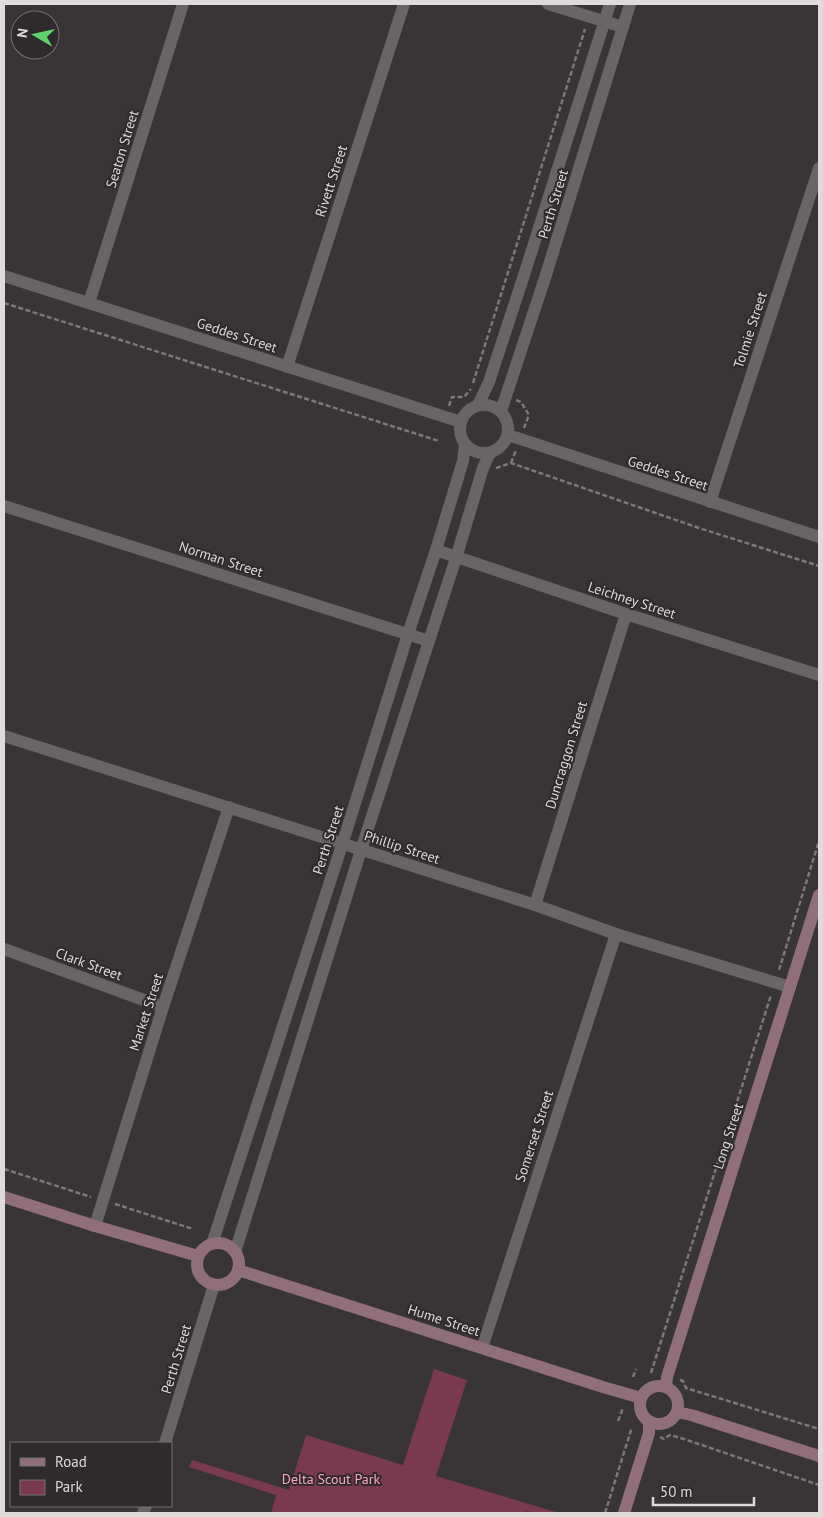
<svg xmlns="http://www.w3.org/2000/svg" width="823" height="1517" font-family="'PT Sans',sans-serif">
  <style>
    .park { fill: #793a4f }
    .lines { fill: none; stroke-linecap: round; stroke-linejoin: round }
    .path { stroke: #7c7778; stroke-width: 2.5; stroke-dasharray: 5 2.5; stroke-linecap: butt }
    .street { stroke: #696465; stroke-width: 12 }
    .secondary { stroke: #916f7a; stroke-width: 12 }
    .labels { text-anchor: middle; dominant-baseline: central; stroke-width: 4; stroke-linejoin: round; paint-order: stroke }
    .street-label { font-size: 14px; fill: #dedbdb; stroke: #2f2a2b }
    .park-label { font-size: 14px; fill: #fca9c2; stroke: #2f2a2b }
  </style>
  <rect width="100%" height="100%" fill="#393435"/>
  <path class="park" d="M 434,1369 L 467,1380 L 436,1476 L 559,1513 L 532,1513 L 526,1511 L 525,1513 L 271,1513 L 276,1495 L 189,1467 L 192,1460 L 289,1490 L 306,1435 L 403,1465 Z"/>
  <g class="lines">
    <g class="path">
      <path d="M 4,303 L 439,441"/>
      <path d="M 473,383 L 585,29"/>
      <path d="M 516,400 L 521,402 L 529,415 L 524,428"/>
      <path d="M 449,406 L 452,397 L 464,397 L 471,389"/>
      <path d="M 511,463 L 516,450"/>
      <path d="M 496,468 L 511,463 L 699,528 L 819,566"/>
      <path d="M 779,970 L 819,841"/>
      <path d="M 4,1169 L 91,1197"/>
      <path d="M 115,1204 L 193,1229"/>
      <path d="M 651,1373 L 771,995"/>
      <path d="M 633,1377 L 636,1369"/>
      <path d="M 680,1380 L 683,1381 L 686,1388 L 819,1429"/>
      <path d="M 618,1421 L 623,1408"/>
      <path d="M 660,1437 L 664,1439 L 670,1435 L 684,1439 L 819,1485"/>
      <path d="M 605,1513 L 632,1427"/>
    </g>
    <g class="street">
      <path d="M 548,4 L 623,27"/>
      <path d="M 4,276 L 461,422"/>
      <path d="M 89,303 L 183,4"/>
      <path d="M 287,367 L 404,4"/>
      <circle cx="484" cy="429" r="24"/>
      <path d="M 478,405 L 489,382 L 525,272 L 610,4"/>
      <path d="M 501,411 L 545,278 L 630,4"/>
      <path d="M 508,435 L 819,537"/>
      <path d="M 710,502 L 819,168"/>
      <path d="M 4,506 L 429,641"/>
      <path d="M 436,550 L 626,614 L 819,675"/>
      <path d="M 4,736 L 535,905 L 616,934 L 790,987"/>
      <path d="M 535,905 L 626,614"/>
      <path d="M 4,949 L 163,1007"/>
      <path d="M 95,1226 L 163,1007 L 229,807"/>
      <path d="M 212,1244 L 342,845 L 408,634 L 436,550 L 463,461 L 465,444"/>
      <path d="M 235,1252 L 361,850 L 456,558 L 483,468 L 490,453"/>
      <path d="M 482,1348 L 616,934"/>
      <path d="M 165,1443 L 214,1285"/>
      <path d="M 143,1513 L 146,1506"/>
    </g>
    <g class="secondary">
      <path d="M 4,1197 L 95,1226 L 198,1256"/>
      <circle cx="218" cy="1264" r="21"/>
      <path d="M 238,1270 L 603,1387 L 641,1398"/>
      <circle cx="659" cy="1405" r="19"/>
      <path d="M 666,1387 L 667,1377 L 819,895"/>
      <path d="M 677,1412 L 691,1415 L 819,1456"/>
      <path d="M 624,1513 L 649,1433 L 649,1421"/>
    </g>
  </g>
  <g class="labels">
    <g class="street-label">
      <text transform="translate(122 149) rotate(-73)">Seaton Street</text>
      <text transform="translate(331 181) rotate(-72)">Rivett Street</text>
      <text transform="translate(553 204) rotate(-73)">Perth Street</text>
      <text transform="translate(750 330) rotate(-72)">Tolmie Street</text>
      <text transform="translate(237 335) rotate(18)">Geddes Street</text>
      <text transform="translate(668 473) rotate(18)">Geddes Street</text>
      <text transform="translate(221 559) rotate(18)">Norman Street</text>
      <text transform="translate(632 600) rotate(18)">Leichney Street</text>
      <text transform="translate(566 755) rotate(-73)">Duncraggon Street</text>
      <text transform="translate(328 840) rotate(-72)">Perth Street</text>
      <text transform="translate(402 847) rotate(18)">Phillip Street</text>
      <text transform="translate(89 964) rotate(20)">Clark Street</text>
      <text transform="translate(146 1012) rotate(-72)">Market Street</text>
      <text transform="translate(534 1136) rotate(-72)">Somerset Street</text>
      <text transform="translate(728 1136) rotate(-72)">Long Street</text>
      <text transform="translate(444 1320) rotate(18)">Hume Street</text>
      <text transform="translate(176 1359) rotate(-73)">Perth Street</text>
    </g>
    <g class="park-label">
      <text x="331" y="1479">Delta Scout Park</text>
    </g>
  </g>
  <rect width="823" height="1517" fill="none" stroke="#dedbdb" stroke-width="10"/>
  <rect x="10" y="1442" width="162" height="65" fill="#2f2a2b" stroke="#757171"/>
  <rect x="20" y="1458" width="25" height="8" fill="#916f7a" stroke="#757171"/>
  <text x="55" y="1467" font-size="15" fill="#dedbdb">Road</text>
  <rect x="20" y="1480" width="25" height="15" fill="#793a4f" stroke="#757171"/>
  <text x="55" y="1492" font-size="15" fill="#dedbdb">Park</text>
  <g transform="translate(35 35) rotate(279)"><circle r="24" fill="#2f2a2b" stroke="#757171"/>
  <path d="M0-4L9 19L0 12L-9 19Z" fill="#5ed56c"/>
  <text y="-8" font-size="14" font-weight="bold" text-anchor="middle" fill="#dedbdb">N</text>
  </g>
  <path d="M653 1497v8h101v-8" fill="none" stroke="#dedbdb" stroke-width="2.5"/>
  <text x="660" y="1497" font-size="15" fill="#dedbdb" stroke="#2f2a2b" stroke-width="4" paint-order="stroke">50 m</text>
</svg>
